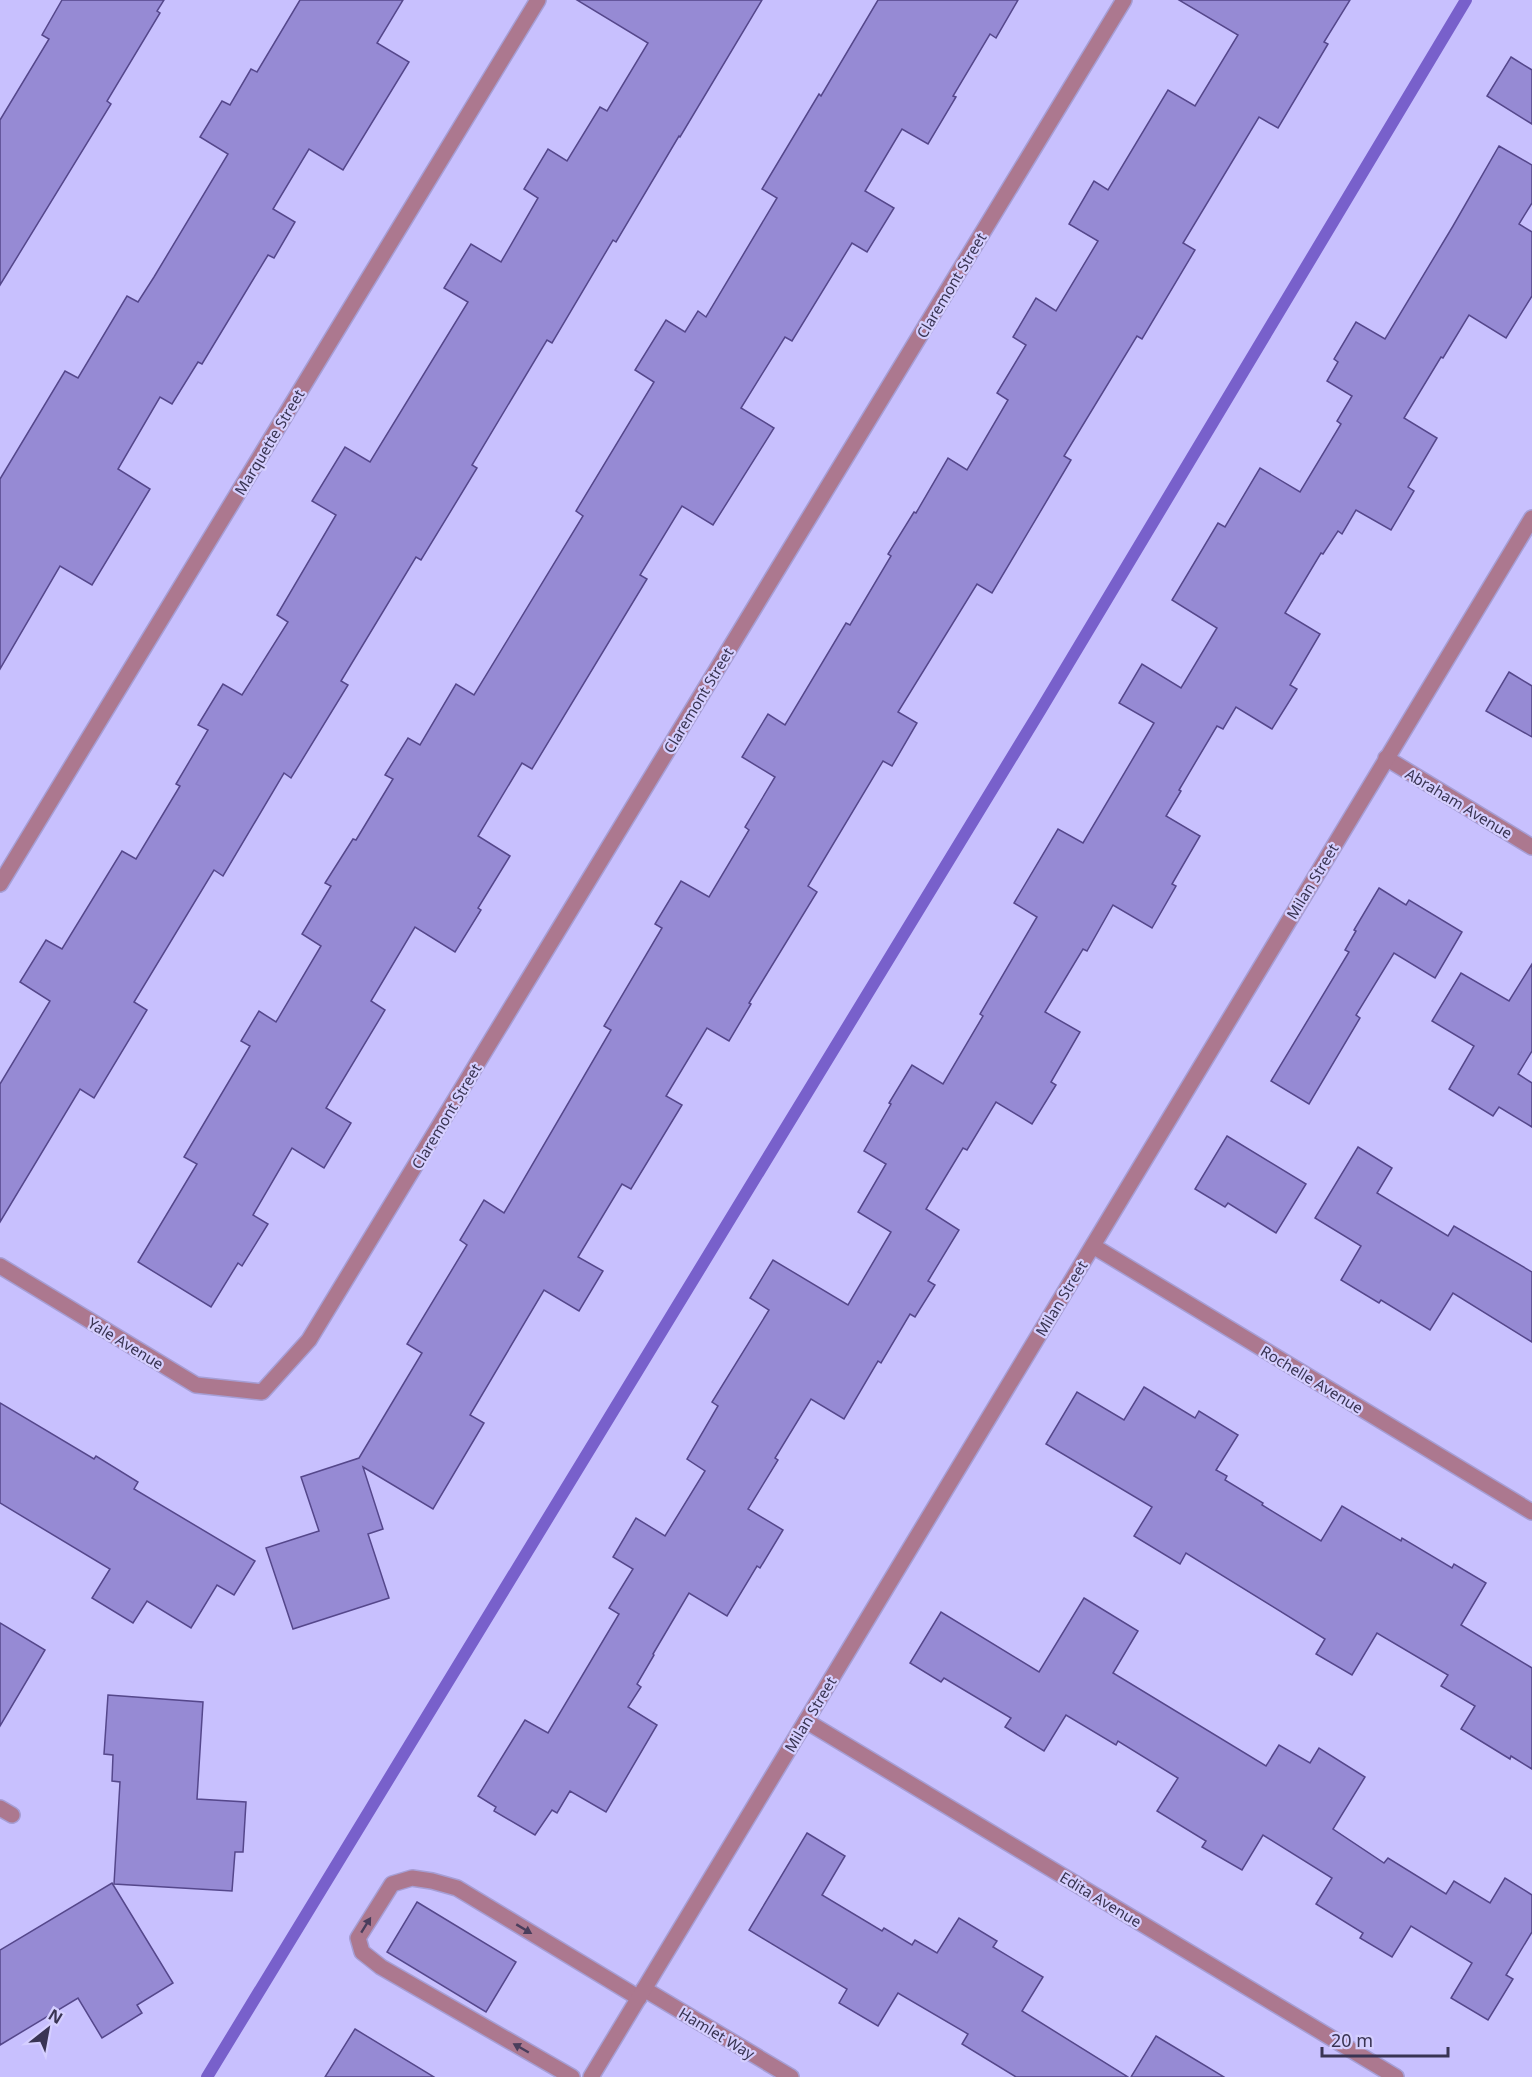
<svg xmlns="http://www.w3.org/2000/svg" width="1532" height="2077" font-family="'Noto Sans',sans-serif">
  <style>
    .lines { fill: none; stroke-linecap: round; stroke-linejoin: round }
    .stream { stroke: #7860cb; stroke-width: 12 }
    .building { fill: #968ad4; stroke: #55478b; stroke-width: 1.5 }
    .minor-casing { stroke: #a69ed5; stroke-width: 18 }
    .minor { stroke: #ac788f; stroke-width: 15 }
    .oneway { fill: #4a3e5c }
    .labels { text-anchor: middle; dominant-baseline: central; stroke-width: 4.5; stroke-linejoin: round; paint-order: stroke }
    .street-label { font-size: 15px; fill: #393453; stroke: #d5cfff }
  </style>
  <rect width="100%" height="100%" fill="#c8c0fe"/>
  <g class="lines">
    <path class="stream" d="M 207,2077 L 1040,711 L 1466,0"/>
  </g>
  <g class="building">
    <path d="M 62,0 L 164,0 L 157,11 L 160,13 L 107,101 L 111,104 L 0,285 L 0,120 L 49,39 L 42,35 Z"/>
    <path d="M 300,0 L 403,0 L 377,43 L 409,62 L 343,170 L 309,149 L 273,209 L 295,222 L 274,258 L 268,255 L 202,364 L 198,362 L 172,404 L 160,397 L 118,469 L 150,489 L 92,585 L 60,566 L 0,669 L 0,479 L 65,371 L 78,378 L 127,296 L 138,302 L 154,277 L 228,154 L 200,137 L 222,101 L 230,105 L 251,69 L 257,72 Z"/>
    <path d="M 577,0 L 762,0 L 680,137 L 679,136 L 616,242 L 613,240 L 552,343 L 547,340 L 472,465 L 477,468 L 421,560 L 416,557 L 341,681 L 348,685 L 291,778 L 284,773 L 223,876 L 214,870 L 134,1002 L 147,1010 L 94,1098 L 80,1089 L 0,1222 L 0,1084 L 50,1001 L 20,982 L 46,940 L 62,949 L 122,851 L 136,859 L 180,786 L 176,784 L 208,730 L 198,725 L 223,684 L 242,695 L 288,622 L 277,615 L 336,515 L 312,501 L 345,447 L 370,462 L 468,302 L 444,288 L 471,244 L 501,262 L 538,198 L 524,189 L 548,149 L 567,161 L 600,107 L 607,111 L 648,43 Z"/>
    <path d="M 878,0 L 1018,0 L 996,38 L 990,34 L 953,96 L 956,97 L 928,144 L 902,129 L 865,191 L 894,208 L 867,252 L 852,243 L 792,341 L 785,337 L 741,408 L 774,428 L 713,525 L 682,506 L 640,575 L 647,579 L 532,769 L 522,763 L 478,836 L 510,856 L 478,908 L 481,910 L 455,952 L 415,927 L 371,1001 L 385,1010 L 326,1108 L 351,1123 L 324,1168 L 292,1148 L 253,1215 L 268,1224 L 242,1266 L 238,1263 L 211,1307 L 138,1262 L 197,1164 L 184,1157 L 250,1046 L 241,1041 L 259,1011 L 276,1022 L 321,946 L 302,934 L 331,886 L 325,883 L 353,839 L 356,840 L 393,779 L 385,775 L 408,738 L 420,745 L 456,684 L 474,695 L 583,516 L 576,511 L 654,382 L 635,370 L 666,320 L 685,332 L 698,311 L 706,317 L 777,198 L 762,189 L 819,94 L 821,96 Z"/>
    <path d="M 1179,0 L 1350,0 L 1324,42 L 1328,44 L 1278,128 L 1259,117 L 1183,243 L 1195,250 L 1142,339 L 1137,336 L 1064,456 L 1071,460 L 992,593 L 977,584 L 898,712 L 917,723 L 892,766 L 883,761 L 808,886 L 817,892 L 749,1003 L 751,1004 L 729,1041 L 707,1028 L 666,1096 L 682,1105 L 631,1189 L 622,1184 L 578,1257 L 603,1271 L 579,1311 L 544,1290 L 470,1415 L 484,1423 L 433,1509 L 363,1467 L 383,1529 L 368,1534 L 389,1598 L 293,1629 L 266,1548 L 319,1531 L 301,1477 L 359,1458 L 422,1353 L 407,1344 L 467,1245 L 460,1240 L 484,1200 L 504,1213 L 611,1030 L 604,1026 L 662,928 L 655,924 L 681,881 L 709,897 L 749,830 L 745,827 L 775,777 L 742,757 L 768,714 L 785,725 L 846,623 L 850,625 L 891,556 L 888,554 L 914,512 L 916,513 L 948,458 L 967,470 L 1008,400 L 997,393 L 1026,345 L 1013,337 L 1036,298 L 1056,311 L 1098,241 L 1069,224 L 1094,181 L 1108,190 L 1168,90 L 1195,106 L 1238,35 Z"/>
    <path d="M 1511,57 L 1532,70 L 1532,124 L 1487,96 Z"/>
    <path d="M 1499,146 L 1532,165 L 1532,203 L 1519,224 L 1532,232 L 1532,296 L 1506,338 L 1469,315 L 1443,358 L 1441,357 L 1404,418 L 1437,438 L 1408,487 L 1414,491 L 1391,530 L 1356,510 L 1342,534 L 1338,531 L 1323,554 L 1321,553 L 1285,613 L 1320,634 L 1290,685 L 1297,689 L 1272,729 L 1236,707 L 1223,729 L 1217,726 L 1179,790 L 1181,791 L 1166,816 L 1200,836 L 1172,884 L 1176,886 L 1152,928 L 1113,905 L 1087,951 L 1083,949 L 1045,1012 L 1080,1032 L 1051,1082 L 1056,1085 L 1032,1124 L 996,1102 L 967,1150 L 963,1148 L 926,1209 L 959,1230 L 928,1281 L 935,1285 L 915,1317 L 910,1314 L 881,1363 L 878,1361 L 844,1419 L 811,1399 L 775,1458 L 778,1460 L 748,1509 L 783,1530 L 760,1568 L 757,1566 L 727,1616 L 689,1593 L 653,1654 L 654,1655 L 637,1684 L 641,1687 L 628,1707 L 657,1725 L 606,1812 L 570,1791 L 557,1813 L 552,1810 L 535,1835 L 494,1811 L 496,1807 L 478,1796 L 525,1720 L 548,1733 L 619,1614 L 609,1608 L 633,1569 L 613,1557 L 636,1518 L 665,1536 L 705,1471 L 687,1459 L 718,1406 L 712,1402 L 769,1310 L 750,1298 L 773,1260 L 848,1305 L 891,1232 L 858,1212 L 886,1164 L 864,1151 L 891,1104 L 889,1103 L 912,1065 L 943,1084 L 983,1016 L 980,1014 L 1037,917 L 1014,903 L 1058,829 L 1083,843 L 1154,723 L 1119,703 L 1142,664 L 1181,688 L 1217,628 L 1172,600 L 1218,523 L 1225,527 L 1260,468 L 1300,492 L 1341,424 L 1337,421 L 1352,396 L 1327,381 L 1338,362 L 1334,359 L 1356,322 L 1385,339 L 1453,226 Z"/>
    <path d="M 1509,672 L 1532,686 L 1532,737 L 1486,711 Z"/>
    <path d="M 1379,888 L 1406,905 L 1409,900 L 1462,932 L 1435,978 L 1394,953 L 1356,1015 L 1360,1018 L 1309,1104 L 1271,1081 L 1349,952 L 1345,950 L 1356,931 L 1354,930 Z"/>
    <path d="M 1532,964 L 1532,1051 L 1518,1074 L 1532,1083 L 1532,1127 L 1499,1107 L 1493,1116 L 1449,1089 L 1474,1046 L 1432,1021 L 1461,973 L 1509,1001 Z"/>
    <path d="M 1227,1136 L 1306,1184 L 1276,1233 L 1228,1203 L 1225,1207 L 1195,1189 Z"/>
    <path d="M 1358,1147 L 1392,1168 L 1377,1193 L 1448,1236 L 1454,1226 L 1532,1272 L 1532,1342 L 1453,1293 L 1430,1330 L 1381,1300 L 1379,1303 L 1341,1280 L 1361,1246 L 1315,1218 Z"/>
    <path d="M 1144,1387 L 1195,1418 L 1199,1411 L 1238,1435 L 1216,1470 L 1227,1476 L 1225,1480 L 1263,1503 L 1262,1505 L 1321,1541 L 1342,1506 L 1401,1541 L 1402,1538 L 1452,1568 L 1454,1564 L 1486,1583 L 1461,1625 L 1532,1668 L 1532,1769 L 1511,1756 L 1510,1759 L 1461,1729 L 1475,1706 L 1441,1686 L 1448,1675 L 1377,1633 L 1352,1675 L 1316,1654 L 1325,1639 L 1186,1553 L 1180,1564 L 1134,1536 L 1152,1507 L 1046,1444 L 1077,1392 L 1124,1420 Z"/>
    <path d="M 0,1403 L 94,1459 L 96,1456 L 138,1482 L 134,1489 L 255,1561 L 234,1595 L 217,1585 L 191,1628 L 147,1601 L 133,1623 L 92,1598 L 110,1569 L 0,1503 Z"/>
    <path d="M 1084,1598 L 1138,1631 L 1113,1673 L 1266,1766 L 1279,1745 L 1310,1763 L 1319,1748 L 1365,1777 L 1333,1829 L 1384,1863 L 1388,1858 L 1446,1894 L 1454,1881 L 1490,1903 L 1505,1878 L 1532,1895 L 1532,1932 L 1506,1975 L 1513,1979 L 1488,2020 L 1451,1998 L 1472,1963 L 1411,1926 L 1392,1957 L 1360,1938 L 1363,1933 L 1316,1904 L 1332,1878 L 1263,1835 L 1242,1870 L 1202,1847 L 1206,1841 L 1157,1811 L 1178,1778 L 1118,1741 L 1116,1745 L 1066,1715 L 1044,1751 L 1005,1727 L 1011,1718 L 944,1678 L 941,1682 L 910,1663 L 941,1612 L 1039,1672 Z"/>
    <path d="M 0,1623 L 45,1650 L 0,1726 Z"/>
    <path d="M 108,1695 L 203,1702 L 197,1799 L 246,1802 L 243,1852 L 235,1852 L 232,1891 L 114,1884 L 120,1782 L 112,1781 L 113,1755 L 104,1754 Z"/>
    <path d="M 807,1833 L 845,1856 L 822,1895 L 882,1931 L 884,1928 L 912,1945 L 915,1940 L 937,1953 L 959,1918 L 997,1941 L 993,1947 L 1043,1977 L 1022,2011 L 1128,2077 L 1016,2077 L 962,2044 L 968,2034 L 898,1993 L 878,2026 L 839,2003 L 847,1989 L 749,1930 Z"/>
    <path d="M 112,1883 L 173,1983 L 137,2005 L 142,2013 L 102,2038 L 78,1998 L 0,2045 L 0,1950 Z"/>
    <path d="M 417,1902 L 516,1962 L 486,2012 L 387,1952 Z"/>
    <path d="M 355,2029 L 434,2077 L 325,2077 Z"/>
    <path d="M 1156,2036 L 1224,2077 L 1131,2077 Z"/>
  </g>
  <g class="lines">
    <g class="minor-casing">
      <g id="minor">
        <path d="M 1386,758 L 1532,847"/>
        <path d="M 0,884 L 538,0"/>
        <path d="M 1093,1246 L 1532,1512"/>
        <path d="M 0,1266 L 196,1385 L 262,1392 L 309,1340 L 1124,0"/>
        <path d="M 806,1721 L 1396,2077"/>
        <path d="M 0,1808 L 12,1815"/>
        <path d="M 644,1989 L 791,2077"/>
        <path d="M 572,2077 L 381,1967 L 362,1952 L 358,1938 L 392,1884 L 412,1878 L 432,1881 L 457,1888 L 639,1998"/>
        <path d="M 591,2077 L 1532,518"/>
      </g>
    </g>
    <use href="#minor" class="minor"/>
  </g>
  <defs><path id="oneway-solid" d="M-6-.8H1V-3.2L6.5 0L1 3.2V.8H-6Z" transform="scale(1.5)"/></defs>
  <g class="oneway">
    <use href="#oneway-solid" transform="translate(366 1925) rotate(-58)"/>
    <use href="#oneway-solid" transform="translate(524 1929) rotate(31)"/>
    <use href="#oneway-solid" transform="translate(521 2048) rotate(-150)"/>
  </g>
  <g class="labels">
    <g class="street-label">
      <text transform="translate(951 285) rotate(-59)">Claremont Street</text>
      <text transform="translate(269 442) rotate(-59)">Marquette Street</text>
      <text transform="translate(698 700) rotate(-59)">Claremont Street</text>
      <text transform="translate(1459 803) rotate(31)">Abraham Avenue</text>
      <text transform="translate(1312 881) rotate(-59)">Milan Street</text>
      <text transform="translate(446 1116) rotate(-59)">Claremont Street</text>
      <text transform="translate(1061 1298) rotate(-59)">Milan Street</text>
      <text transform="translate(126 1343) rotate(31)">Yale Avenue</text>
      <text transform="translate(1312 1379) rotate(31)">Rochelle Avenue</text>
      <text transform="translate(810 1714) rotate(-59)">Milan Street</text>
      <text transform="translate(1101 1899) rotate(31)">Edita Avenue</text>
      <text transform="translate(717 2033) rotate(31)">Hamlet Way</text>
    </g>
  </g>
  <g transform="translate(48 2029) rotate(31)" stroke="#d5cfff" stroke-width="4.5" paint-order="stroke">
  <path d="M0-4.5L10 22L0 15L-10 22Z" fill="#393453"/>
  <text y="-9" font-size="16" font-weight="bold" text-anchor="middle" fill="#393453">N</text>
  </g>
  <path d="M1322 2047v9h126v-9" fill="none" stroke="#393453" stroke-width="3"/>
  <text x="1331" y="2047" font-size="18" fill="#393453" stroke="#d5cfff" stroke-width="4.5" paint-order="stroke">20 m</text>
</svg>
